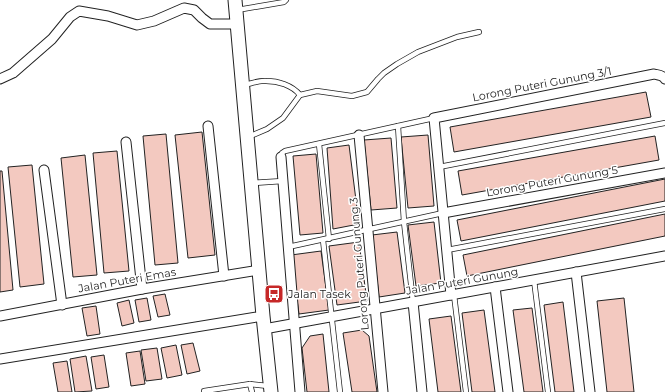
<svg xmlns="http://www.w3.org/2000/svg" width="665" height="392" font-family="Montserrat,sans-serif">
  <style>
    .building { fill: #f3c9c0; stroke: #222 }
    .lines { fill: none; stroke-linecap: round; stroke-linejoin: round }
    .service-casing { stroke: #222; stroke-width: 6 }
    .minor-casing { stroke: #222; stroke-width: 11 }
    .secondary-casing { stroke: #222; stroke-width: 15 }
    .service { stroke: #fff; stroke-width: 4.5 }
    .minor { stroke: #fff; stroke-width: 9 }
    .secondary { stroke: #fff; stroke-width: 13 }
    .labels { text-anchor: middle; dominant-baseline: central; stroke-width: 3; stroke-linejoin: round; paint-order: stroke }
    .street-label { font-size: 11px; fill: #222; stroke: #fff }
    .poi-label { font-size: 11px; fill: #222; stroke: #fff; text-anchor: start }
  </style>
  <rect width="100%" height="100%" fill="#fff"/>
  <g class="building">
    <path d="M 646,92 L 651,117 L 454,152 L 450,127 Z"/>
    <path d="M 202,132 L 215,255 L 188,258 L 175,135 Z"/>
    <path d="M 166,134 L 178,263 L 155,265 L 143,136 Z"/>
    <path d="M 428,135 L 434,206 L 408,208 L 401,137 Z"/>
    <path d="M 655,136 L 659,160 L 462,195 L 458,171 Z"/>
    <path d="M 391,138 L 397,208 L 371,210 L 364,140 Z"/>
    <path d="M 349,145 L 359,224 L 333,229 L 327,148 Z"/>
    <path d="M 117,151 L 129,271 L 104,273 L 93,153 Z"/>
    <path d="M 316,154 L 323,233 L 300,235 L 293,156 Z"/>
    <path d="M 85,155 L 97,275 L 73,277 L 61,158 Z"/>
    <path d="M 32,165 L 44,284 L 20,287 L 8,167 Z"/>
    <path d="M 0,171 L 2,171 L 13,290 L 0,292 Z"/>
    <path d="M 665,179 L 665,201 L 461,241 L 457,220 Z"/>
    <path d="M 665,214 L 665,236 L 467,276 L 463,255 Z"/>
    <path d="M 434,222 L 441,283 L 416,286 L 408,225 Z"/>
    <path d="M 397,232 L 405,293 L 379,297 L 372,235 Z"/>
    <path d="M 359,242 L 367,301 L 337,305 L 329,246 Z"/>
    <path d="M 321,251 L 329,310 L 299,314 L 291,255 Z"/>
    <path d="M 165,294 L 170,315 L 158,317 L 153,296 Z"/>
    <path d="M 147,298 L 151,320 L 139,322 L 135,300 Z"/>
    <path d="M 624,298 L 634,392 L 607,392 L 597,301 Z"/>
    <path d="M 129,300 L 134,323 L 122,326 L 117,303 Z"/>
    <path d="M 563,302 L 574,392 L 555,392 L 544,305 Z"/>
    <path d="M 96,306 L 100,334 L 87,336 L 82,308 Z"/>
    <path d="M 532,308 L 543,392 L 524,392 L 513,310 Z"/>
    <path d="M 484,310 L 495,392 L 472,392 L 462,313 Z"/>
    <path d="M 451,316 L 461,392 L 438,392 L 429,319 Z"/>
    <path d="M 362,330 L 369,336 L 377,392 L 352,392 L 343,333 Z"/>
    <path d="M 323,334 L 329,392 L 307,392 L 302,348 L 310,336 Z"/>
    <path d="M 193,343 L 200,371 L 187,374 L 181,345 Z"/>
    <path d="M 176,345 L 182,375 L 167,378 L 161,348 Z"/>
    <path d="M 157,348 L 162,379 L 146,381 L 141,350 Z"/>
    <path d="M 140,351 L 145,384 L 131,386 L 126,353 Z"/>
    <path d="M 104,355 L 109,387 L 96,389 L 91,357 Z"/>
    <path d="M 86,356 L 92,391 L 75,392 L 70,359 Z"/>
    <path d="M 67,361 L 72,392 L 58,392 L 53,363 Z"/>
  </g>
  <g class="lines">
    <g class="service-casing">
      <g id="service">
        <path d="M 237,10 L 284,2 L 286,0"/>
        <path d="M 244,85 C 250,84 259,80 266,81 C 278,81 292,85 300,95"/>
        <path d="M 398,126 L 404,222 L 413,302"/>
        <path d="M 248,137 L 267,129 L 283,118 L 300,95 L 317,91 L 352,96 L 367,92 L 378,79 L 384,73 L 397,64 L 418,52 L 457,37 L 479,32"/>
        <path d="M 319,144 L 329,239"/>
        <path d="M 281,157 L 282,153 L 285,151 L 434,118"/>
        <path d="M 439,167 L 665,123"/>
        <path d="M 252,183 L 283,181"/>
        <path d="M 323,240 L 340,392"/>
        <path d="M 288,247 L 443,213"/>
        <path d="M 447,250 L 665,209"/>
        <path d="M 534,280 L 548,392"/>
        <path d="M 454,295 L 466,392"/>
        <path d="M 250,384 L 252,392"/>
        <path d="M 204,391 L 250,384 L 268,386"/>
      </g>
    </g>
    <g class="minor-casing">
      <g id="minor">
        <path d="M 0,79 L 13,73 L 52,39 L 70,17 L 79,11 L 108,16 L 137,25 L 154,21 L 184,8 L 194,10 L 202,18 L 210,24 L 237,24"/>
        <path d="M 208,126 L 224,276"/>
        <path d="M 359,135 L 383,392"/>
        <path d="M 126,142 L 142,289"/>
        <path d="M 281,157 L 300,392"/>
        <path d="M 44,170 L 62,305"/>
        <path d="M 443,213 L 665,173"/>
        <path d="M 576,272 L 590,392"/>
        <path d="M 495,287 L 508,392"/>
        <path d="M 451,295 L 434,118 L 654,74 C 658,75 663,75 665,79"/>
        <path d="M 413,302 L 422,392"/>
        <path d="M 0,316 L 142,289 L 259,270"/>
        <path d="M 264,329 L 665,256"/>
        <path d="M 0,359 L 263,316"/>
      </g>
    </g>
    <g class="secondary-casing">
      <path id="secondary" d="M 235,0 L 263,316 L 271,392"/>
    </g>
    <use href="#service" class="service"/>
    <use href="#minor" class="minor"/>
    <use href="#secondary" class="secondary"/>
  </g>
  <defs>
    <g id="bus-square" transform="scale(1)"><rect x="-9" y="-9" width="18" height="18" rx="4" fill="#c62828" stroke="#fff"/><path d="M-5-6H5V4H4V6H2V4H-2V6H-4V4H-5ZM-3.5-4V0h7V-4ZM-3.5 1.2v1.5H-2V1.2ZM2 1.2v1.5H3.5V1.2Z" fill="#fff"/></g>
  </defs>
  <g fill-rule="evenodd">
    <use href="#bus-square" x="274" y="294"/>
  </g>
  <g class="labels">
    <g class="street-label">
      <text transform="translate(542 84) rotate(-11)">Lorong Puteri Gunung 3/1</text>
      <text transform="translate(552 181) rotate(-10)">Lorong Puteri Gunung 5</text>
      <text transform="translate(359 264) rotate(-95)">Lorong Puteri Gunung 3</text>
      <text transform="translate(127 280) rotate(-10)">Jalan Puteri Emas</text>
      <text transform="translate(462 281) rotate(-10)">Jalan Puteri Gunung</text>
    </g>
    <g class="poi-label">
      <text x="288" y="294">Jalan Tasek</text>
    </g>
  </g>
</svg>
